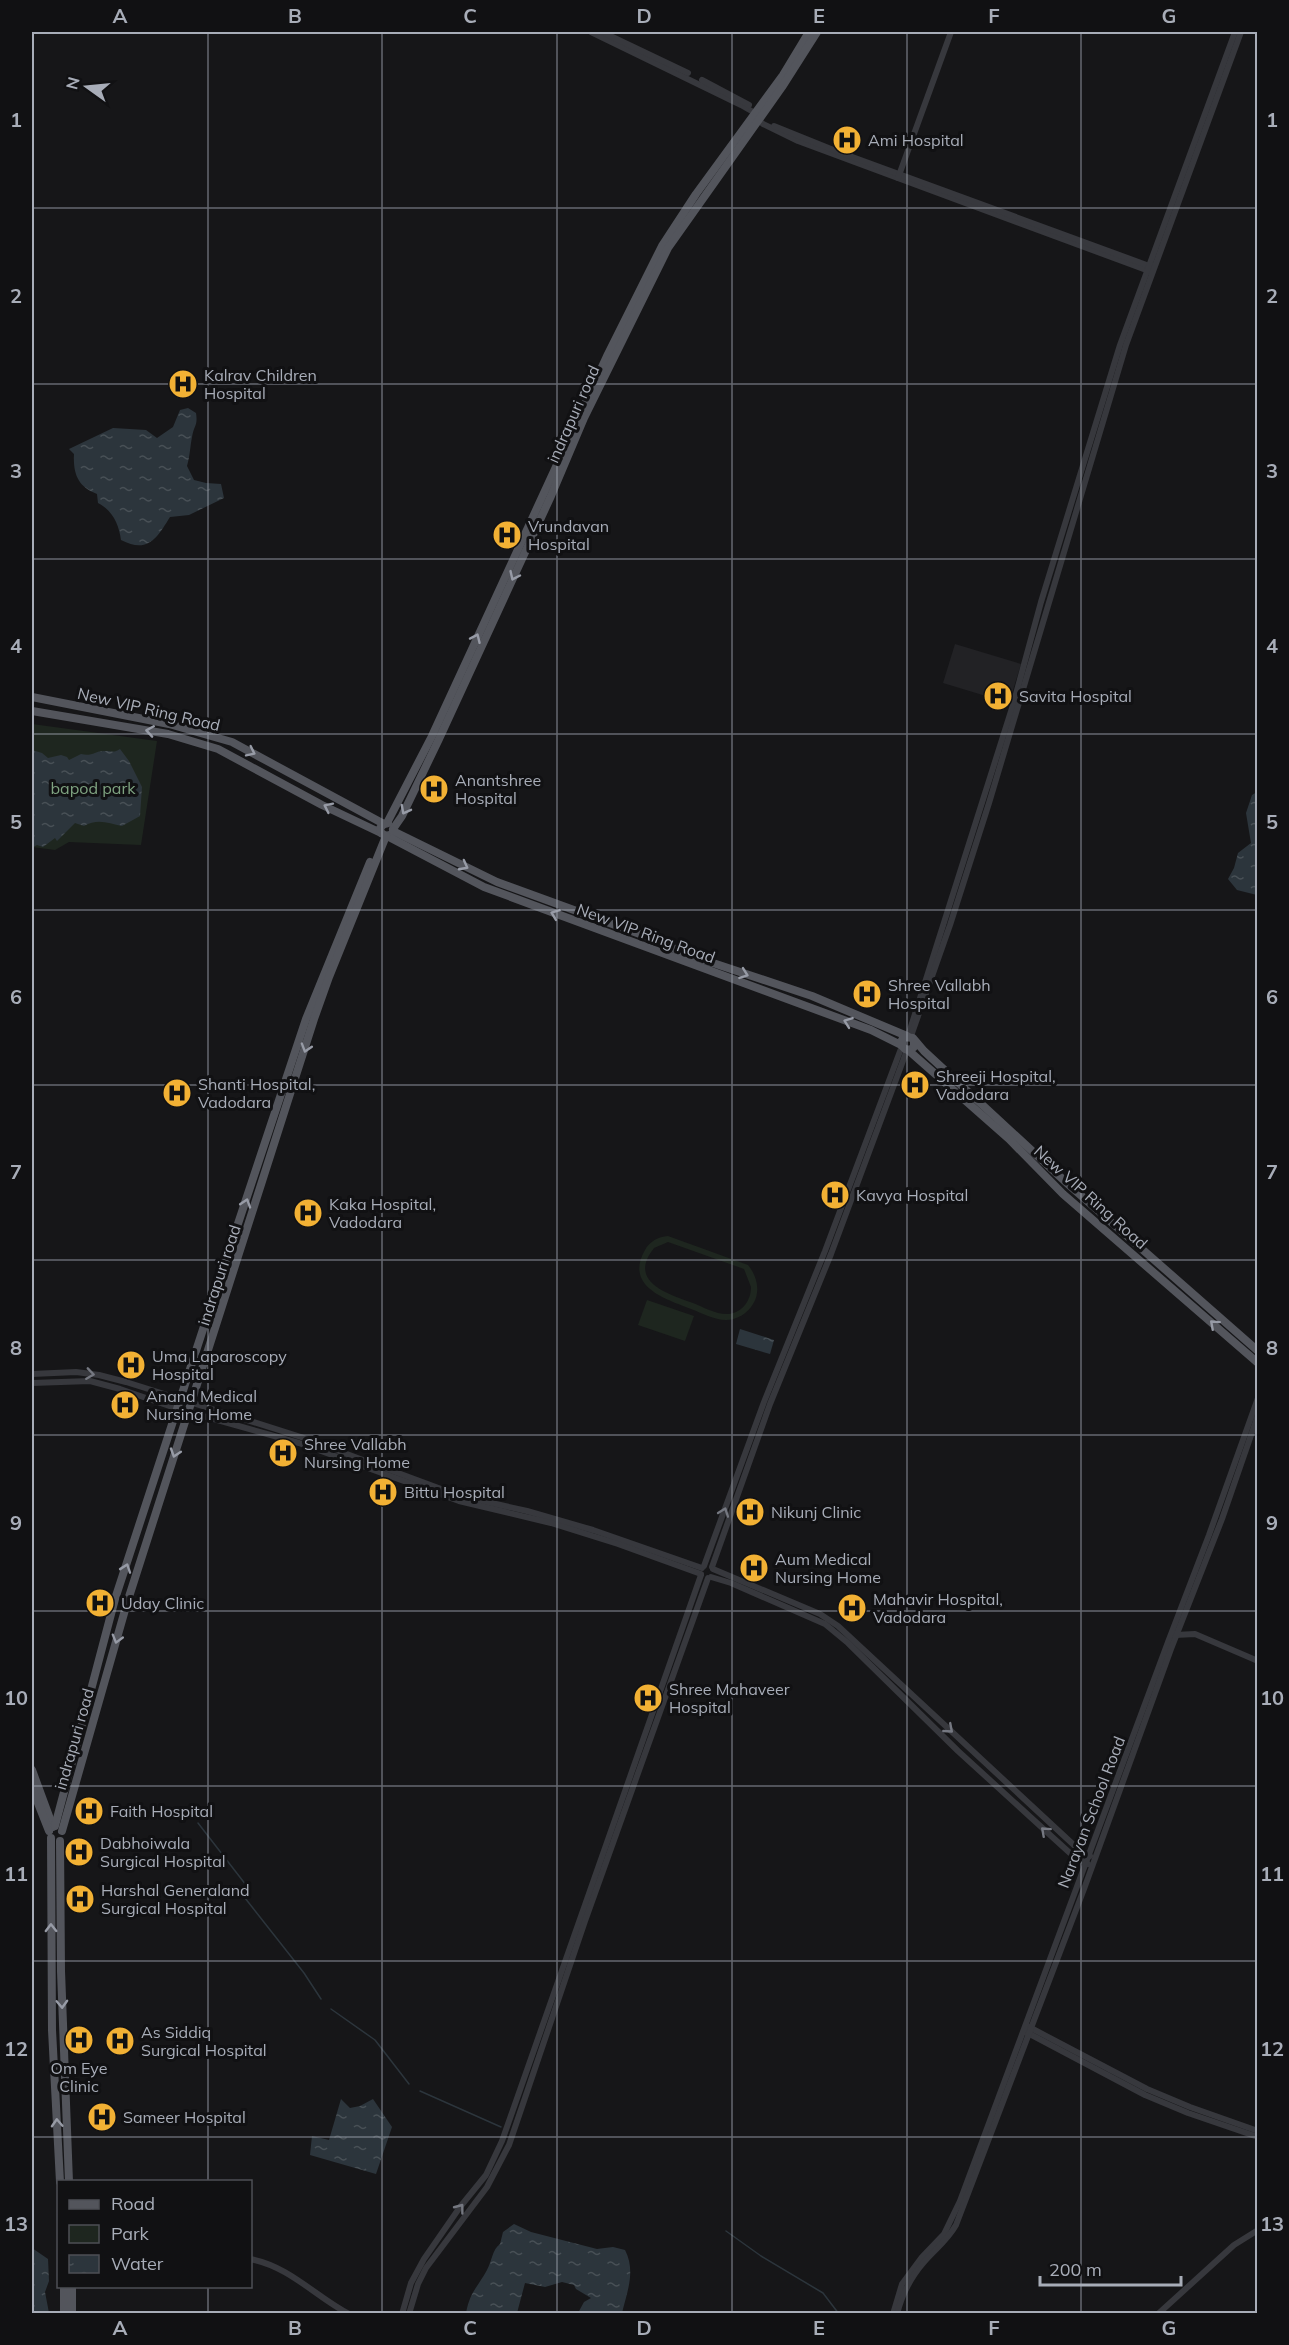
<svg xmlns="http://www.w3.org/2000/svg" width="1289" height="2345" font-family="Mulish,sans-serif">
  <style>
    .built { fill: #222225 }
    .park { fill: #1e261f; fill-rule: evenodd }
    .water { fill: url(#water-ripples) }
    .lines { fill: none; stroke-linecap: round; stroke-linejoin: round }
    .stream { stroke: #2c353c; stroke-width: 1.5 }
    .minor { stroke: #37383d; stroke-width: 6 }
    .major { stroke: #53555c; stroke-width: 8 }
    .oneway { stroke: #979ba6 }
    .oneway2 { stroke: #757881 }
    .grid { fill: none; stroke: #a8adb8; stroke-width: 1.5; stroke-opacity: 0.55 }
    .labels { text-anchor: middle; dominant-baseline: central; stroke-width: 6; stroke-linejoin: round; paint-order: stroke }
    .poi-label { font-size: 16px; fill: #a8adb8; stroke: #111113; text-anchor: start }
    .street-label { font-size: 16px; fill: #a8adb8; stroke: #111113 }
    .park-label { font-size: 16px; fill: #7fa381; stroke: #111113 }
    .neatline { fill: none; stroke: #a8adb8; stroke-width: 2 }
    .grid-label { font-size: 20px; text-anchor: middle; font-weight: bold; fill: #a8adb8 }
  </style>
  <defs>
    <pattern id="water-ripples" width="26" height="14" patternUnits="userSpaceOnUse" patternTransform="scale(1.5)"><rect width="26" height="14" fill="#2c353c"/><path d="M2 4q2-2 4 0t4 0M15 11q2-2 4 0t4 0" fill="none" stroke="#485056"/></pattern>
  </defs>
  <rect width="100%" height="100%" fill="#161618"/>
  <path class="built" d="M 955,644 L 1021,664 L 1009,703 L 943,683 Z"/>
  <g class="park">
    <path d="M 32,724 L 157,741 L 141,845 L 69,842 L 55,850 L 32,847 Z"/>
    <path d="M 668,1236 L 748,1265 C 757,1276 761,1291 753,1304 C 748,1313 737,1320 726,1320 C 714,1320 702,1313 691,1309 C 666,1299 624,1287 645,1250 C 650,1241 658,1237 668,1236 ZM 668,1242 L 744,1269 L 751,1287 C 751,1300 743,1312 729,1314 C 717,1315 703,1307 693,1303 C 668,1294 627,1282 654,1248 Z"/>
    <path d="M 647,1300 L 694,1316 L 685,1341 L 638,1325 Z"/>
  </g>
  <g class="water">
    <path d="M 188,408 L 196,413 C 198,426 194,425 192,437 C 190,447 190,456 187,466 L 194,480 L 206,483 L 221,484 L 224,498 L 189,515 L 170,517 C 157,538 148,554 121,540 C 119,524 112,510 98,503 L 97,494 C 78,487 73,474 74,454 L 69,449 L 113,428 L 146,430 L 157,438 L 173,427 L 180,410 Z"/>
    <path d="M 120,749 L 129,761 L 142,787 L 140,816 L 122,826 C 109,823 97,818 84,826 L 75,823 L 57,841 L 55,838 L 43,847 L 37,845 L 33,847 L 32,750 L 42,753 L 48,758 L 61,755 L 67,757 L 69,760 L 81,754 C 93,757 95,750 106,751 C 113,751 114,753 120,749 Z"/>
    <path d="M 1257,792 L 1257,895 L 1237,890 L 1228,879 L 1234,868 L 1238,853 L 1251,843 L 1246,813 L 1252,795 Z"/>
    <path d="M 740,1329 L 774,1340 L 770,1354 L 736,1344 Z"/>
    <path d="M 341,2099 L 350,2108 L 360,2106 L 373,2099 L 392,2127 L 376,2174 L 310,2155 L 312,2136 L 329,2140 Z"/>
    <path d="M 514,2224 L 531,2232 L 597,2249 L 613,2247 L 625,2250 C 636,2271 627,2292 622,2313 L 578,2313 L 584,2302 L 591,2298 L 576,2289 L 574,2285 L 562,2282 L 545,2287 L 525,2283 L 517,2313 L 466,2313 C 470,2292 477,2288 487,2270 C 492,2261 492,2250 500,2244 L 503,2232 Z"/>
    <path d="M 32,2248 L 48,2259 L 49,2281 L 45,2292 L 49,2313 L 32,2313 Z"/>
  </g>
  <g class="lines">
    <g class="stream">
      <path d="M 198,1823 L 246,1885 L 245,1898 L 304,1973 L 321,1999"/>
      <path d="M 331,2009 L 375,2040 L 409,2084"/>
      <path d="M 420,2091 L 501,2127"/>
      <path d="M 726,2231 L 761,2256 L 823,2293 L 839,2314"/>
    </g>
    <g class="minor">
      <path d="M 591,32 L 741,105 L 755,113 L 758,120 L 763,124 L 798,141 L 1149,271"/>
      <path d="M 602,32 L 688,73"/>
      <path d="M 702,80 L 749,105"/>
      <path d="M 774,126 L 836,151 L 1152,267"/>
      <path d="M 898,178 L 951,32"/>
      <path d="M 908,1036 L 1013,705 L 1041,602 L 1120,345 L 1235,32"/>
      <path d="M 911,1036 L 950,925 L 989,803 L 1126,345 L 1241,32"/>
      <path d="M 32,1374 L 76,1372 L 99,1375 L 126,1382 L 301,1437 L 460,1496 L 527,1511 L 593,1530 L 702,1568"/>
      <path d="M 32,1383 L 90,1381 L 120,1389 L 178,1409 L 299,1443 L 459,1501 L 551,1523 L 618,1544 L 701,1574"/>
      <path d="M 704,1566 L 764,1402 L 825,1251 L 902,1046"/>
      <path d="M 712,1567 L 770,1404 L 831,1254 L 907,1050"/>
      <path d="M 713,1569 L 820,1614 L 838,1626 L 1076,1847 L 1090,1856"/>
      <path d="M 711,1577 L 731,1583 L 825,1624 L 848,1643 L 958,1751 L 1049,1834 L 1071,1854 L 1088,1864"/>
      <path d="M 1175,1635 L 1195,1634 L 1258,1661"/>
      <path d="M 1029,2027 L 1147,2089 L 1190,2107 L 1258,2131"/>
      <path d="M 1026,2032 L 1145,2095 L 1188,2113 L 1258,2137"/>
      <path d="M 250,2259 C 289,2266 316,2297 349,2314"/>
      <path d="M 402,2314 L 411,2283 L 424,2259 L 460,2207 L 486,2175 L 502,2141 L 701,1575"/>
      <path d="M 409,2314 L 418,2284 L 426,2268 L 487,2187 L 509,2145 L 585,1921 L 708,1578"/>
      <path d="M 893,2314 L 902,2284 L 922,2257 L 944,2234 L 960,2201 L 1168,1642 L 1209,1535 L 1258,1398"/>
      <path d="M 897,2314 C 902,2294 911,2277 924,2262 C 935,2249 947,2241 956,2225 L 1084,1889 L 1171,1649 L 1222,1519 L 1258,1415"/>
      <path d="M 1158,2314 L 1234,2245 L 1258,2230"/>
    </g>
    <g class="major">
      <path d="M 32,697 L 169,724 L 232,742 L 384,824 L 388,823"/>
      <path d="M 32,711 L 168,734 L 218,749 L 322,805 L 381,833"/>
      <path d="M 387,823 L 432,736 L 608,354 L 662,246 L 696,194 L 783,75 L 809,32"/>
      <path d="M 384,824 L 380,828 L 381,833 L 386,836 L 390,835"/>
      <path d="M 393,829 L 402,816 L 439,739 L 551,496 L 584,418 L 668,248 L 782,87 L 817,32"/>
      <path d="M 393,831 L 497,882 L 648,937 L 686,954 L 812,996 L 907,1036"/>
      <path d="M 387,836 L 484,887 L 871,1030 L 901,1045"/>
      <path d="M 914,1040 L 914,1047 L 910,1050 L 905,1049 L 902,1046 L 902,1040 L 904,1037 L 913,1038 L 924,1051 L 1069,1185 L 1258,1351"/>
      <path d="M 908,1050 L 1009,1139 L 1063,1194 L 1258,1363"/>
      <path d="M 32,1770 L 53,1827"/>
      <path d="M 32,1788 L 49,1831"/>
      <path d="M 55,1826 L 115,1599 L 208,1314 L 306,1019 L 370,862"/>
      <path d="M 62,1831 L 127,1603 L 314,1019 L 329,977 L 386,836"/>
      <path d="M 51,1838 L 52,2030 L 60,2182"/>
      <path d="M 60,1841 L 61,1971 L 69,2182"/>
      <path d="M 64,2286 L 64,2314"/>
      <path d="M 72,2286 L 72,2314"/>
    </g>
  </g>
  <defs><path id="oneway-chevron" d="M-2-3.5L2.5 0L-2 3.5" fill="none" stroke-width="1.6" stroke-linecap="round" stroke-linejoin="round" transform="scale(1.5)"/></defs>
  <g class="oneway">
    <use href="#oneway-chevron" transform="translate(514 576) rotate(115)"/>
    <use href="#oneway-chevron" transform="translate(476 638) rotate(-66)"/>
    <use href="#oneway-chevron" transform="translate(150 731) rotate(-171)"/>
    <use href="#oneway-chevron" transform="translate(251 752) rotate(26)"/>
    <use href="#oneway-chevron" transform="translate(328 807) rotate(-154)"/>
    <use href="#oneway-chevron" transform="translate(405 810) rotate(118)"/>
    <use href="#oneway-chevron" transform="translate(464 866) rotate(28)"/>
    <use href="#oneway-chevron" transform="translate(555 914) rotate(-159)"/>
    <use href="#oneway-chevron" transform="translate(744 974) rotate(20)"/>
    <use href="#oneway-chevron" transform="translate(848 1022) rotate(-160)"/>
    <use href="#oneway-chevron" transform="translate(306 1048) rotate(107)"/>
    <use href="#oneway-chevron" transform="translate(246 1203) rotate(-72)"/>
    <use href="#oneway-chevron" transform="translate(1214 1324) rotate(-138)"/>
    <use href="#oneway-chevron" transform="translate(175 1453) rotate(108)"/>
    <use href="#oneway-chevron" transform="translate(126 1568) rotate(-71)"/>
    <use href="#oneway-chevron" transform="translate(117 1639) rotate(106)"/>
    <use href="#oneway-chevron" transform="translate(51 1928) rotate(-91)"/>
    <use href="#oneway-chevron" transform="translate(62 2004) rotate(88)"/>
    <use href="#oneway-chevron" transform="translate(57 2123) rotate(-93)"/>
  </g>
  <g class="oneway2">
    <use href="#oneway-chevron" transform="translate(90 1374) rotate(8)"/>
    <use href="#oneway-chevron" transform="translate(724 1512) rotate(-70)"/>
    <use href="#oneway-chevron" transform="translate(949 1729) rotate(41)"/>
    <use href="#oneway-chevron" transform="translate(1045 1831) rotate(-138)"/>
    <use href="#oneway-chevron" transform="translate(460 2208) rotate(-53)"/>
  </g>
  <path class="grid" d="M 208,32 L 208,2182M 382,32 L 382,2314M 557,32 L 557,2314M 732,32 L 732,2314M 907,32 L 907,2314M 1081,32 L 1081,2314M 32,208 L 1258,208M 32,384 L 1258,384M 32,559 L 1258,559M 32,734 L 1258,734M 32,910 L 1258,910M 32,1085 L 1258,1085M 32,1260 L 1258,1260M 32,1435 L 1258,1435M 32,1611 L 1258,1611M 32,1786 L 1258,1786M 32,1961 L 1258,1961M 32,2137 L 1258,2137M 208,2286 L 208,2314"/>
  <defs>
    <g id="hospital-disc" transform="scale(1.5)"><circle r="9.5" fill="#f2b134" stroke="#111113"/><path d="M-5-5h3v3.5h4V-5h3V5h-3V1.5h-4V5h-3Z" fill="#111"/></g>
  </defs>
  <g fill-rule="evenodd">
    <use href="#hospital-disc" x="847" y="140"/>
    <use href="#hospital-disc" x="183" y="384"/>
    <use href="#hospital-disc" x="507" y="535"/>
    <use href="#hospital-disc" x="998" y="696"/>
    <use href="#hospital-disc" x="434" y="789"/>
    <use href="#hospital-disc" x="867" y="994"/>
    <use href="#hospital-disc" x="915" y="1085"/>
    <use href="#hospital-disc" x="177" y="1093"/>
    <use href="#hospital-disc" x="835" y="1195"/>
    <use href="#hospital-disc" x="308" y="1213"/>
    <use href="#hospital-disc" x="131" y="1365"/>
    <use href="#hospital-disc" x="125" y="1405"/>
    <use href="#hospital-disc" x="283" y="1453"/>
    <use href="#hospital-disc" x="383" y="1492"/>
    <use href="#hospital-disc" x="750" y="1512"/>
    <use href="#hospital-disc" x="754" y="1568"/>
    <use href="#hospital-disc" x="100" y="1603"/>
    <use href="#hospital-disc" x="852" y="1608"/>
    <use href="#hospital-disc" x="648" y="1698"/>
    <use href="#hospital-disc" x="89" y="1811"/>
    <use href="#hospital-disc" x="79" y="1852"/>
    <use href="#hospital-disc" x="80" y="1899"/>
    <use href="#hospital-disc" x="79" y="2040"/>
    <use href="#hospital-disc" x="120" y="2041"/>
    <use href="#hospital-disc" x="102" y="2117"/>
  </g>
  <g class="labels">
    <g class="poi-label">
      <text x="868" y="140">Ami Hospital</text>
      <text x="204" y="375">Kalrav Children<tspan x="204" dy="18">Hospital</tspan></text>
      <text x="528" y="526">Vrundavan<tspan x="528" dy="18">Hospital</tspan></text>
      <text x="1019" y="696">Savita Hospital</text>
      <text x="455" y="780">Anantshree<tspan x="455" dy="18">Hospital</tspan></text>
      <text x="888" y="985">Shree Vallabh<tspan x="888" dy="18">Hospital</tspan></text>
      <text x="936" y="1076">Shreeji Hospital,<tspan x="936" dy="18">Vadodara</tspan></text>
      <text x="198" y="1084">Shanti Hospital,<tspan x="198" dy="18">Vadodara</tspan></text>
      <text x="856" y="1195">Kavya Hospital</text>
      <text x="329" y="1204">Kaka Hospital,<tspan x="329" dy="18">Vadodara</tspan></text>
      <text x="152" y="1356">Uma Laparoscopy<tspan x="152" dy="18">Hospital</tspan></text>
      <text x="146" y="1396">Anand Medical<tspan x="146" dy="18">Nursing Home</tspan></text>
      <text x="304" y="1444">Shree Vallabh<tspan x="304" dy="18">Nursing Home</tspan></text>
      <text x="404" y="1492">Bittu Hospital</text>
      <text x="771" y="1512">Nikunj Clinic</text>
      <text x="775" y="1559">Aum Medical<tspan x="775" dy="18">Nursing Home</tspan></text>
      <text x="873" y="1599">Mahavir Hospital,<tspan x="873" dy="18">Vadodara</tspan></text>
      <text x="121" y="1603">Uday Clinic</text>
      <text x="669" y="1689">Shree Mahaveer<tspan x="669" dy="18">Hospital</tspan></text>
      <text x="110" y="1811">Faith Hospital</text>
      <text x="100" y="1843">Dabhoiwala<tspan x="100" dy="18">Surgical Hospital</tspan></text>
      <text x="101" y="1890">Harshal Generaland<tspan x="101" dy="18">Surgical Hospital</tspan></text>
      <text x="141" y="2032">As Siddiq<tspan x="141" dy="18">Surgical Hospital</tspan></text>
      <text x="79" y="2068" text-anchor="middle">Om Eye<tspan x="79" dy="18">Clinic</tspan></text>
      <text x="123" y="2117">Sameer Hospital</text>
    </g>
    <g class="street-label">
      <text transform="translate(573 414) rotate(-66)">indrapuri road</text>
      <text transform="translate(149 709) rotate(13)">New VIP Ring Road</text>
      <text transform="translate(646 933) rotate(20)">New VIP Ring Road</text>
      <text transform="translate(1091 1197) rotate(42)">New VIP Ring Road</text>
      <text transform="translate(219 1275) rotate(-72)">indrapuri road</text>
      <text transform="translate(74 1739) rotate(-74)">indrapuri road</text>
      <text transform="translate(1091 1812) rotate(-69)">Narayan School Road</text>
    </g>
    <g class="park-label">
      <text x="93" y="788">bapod park</text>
    </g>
  </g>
  <rect width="1289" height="2345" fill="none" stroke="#111113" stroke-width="66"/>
  <rect x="57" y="2180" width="195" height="108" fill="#111113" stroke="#4d4f55" stroke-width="1.5"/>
  <rect x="69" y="2200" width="30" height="9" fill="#53555c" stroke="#4d4f55" stroke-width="1.5"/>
  <text x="111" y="2210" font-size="18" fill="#a8adb8">Road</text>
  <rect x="69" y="2225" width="30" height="18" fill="#1e261f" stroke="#4d4f55" stroke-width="1.5"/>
  <text x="111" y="2240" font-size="18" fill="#a8adb8">Park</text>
  <rect x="69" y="2255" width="30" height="18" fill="url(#water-ripples)" stroke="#4d4f55" stroke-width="1.5"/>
  <text x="111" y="2270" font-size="18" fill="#a8adb8">Water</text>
  <g transform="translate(87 87) rotate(285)" stroke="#111113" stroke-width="4.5" paint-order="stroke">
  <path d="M0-4.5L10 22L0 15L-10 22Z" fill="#a8adb8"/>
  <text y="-9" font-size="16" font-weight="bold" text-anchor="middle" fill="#a8adb8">N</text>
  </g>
  <path d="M1040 2276v9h141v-9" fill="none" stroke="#a8adb8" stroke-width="3"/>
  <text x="1049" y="2276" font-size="18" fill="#a8adb8" stroke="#111113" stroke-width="4.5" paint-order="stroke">200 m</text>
  <rect x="33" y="33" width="1223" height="2279" class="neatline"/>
  <g class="grid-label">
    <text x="120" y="23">A</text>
    <text x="295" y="23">B</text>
    <text x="470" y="23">C</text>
    <text x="644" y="23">D</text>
    <text x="819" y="23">E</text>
    <text x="994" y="23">F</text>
    <text x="1169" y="23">G</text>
    <text x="16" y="127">1</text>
    <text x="1272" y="127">1</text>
    <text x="16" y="303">2</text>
    <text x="1272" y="303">2</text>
    <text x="16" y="478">3</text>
    <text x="1272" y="478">3</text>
    <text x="16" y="653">4</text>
    <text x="1272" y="653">4</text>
    <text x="16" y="829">5</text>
    <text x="1272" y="829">5</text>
    <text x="16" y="1004">6</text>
    <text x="1272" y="1004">6</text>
    <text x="16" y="1179">7</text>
    <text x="1272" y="1179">7</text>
    <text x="16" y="1355">8</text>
    <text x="1272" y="1355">8</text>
    <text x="16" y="1530">9</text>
    <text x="1272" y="1530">9</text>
    <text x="16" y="1705">10</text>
    <text x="1272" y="1705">10</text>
    <text x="16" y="1881">11</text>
    <text x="1272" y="1881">11</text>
    <text x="16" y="2056">12</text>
    <text x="1272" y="2056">12</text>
    <text x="16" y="2231">13</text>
    <text x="1272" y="2231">13</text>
    <text x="120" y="2335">A</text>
    <text x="295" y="2335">B</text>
    <text x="470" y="2335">C</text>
    <text x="644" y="2335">D</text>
    <text x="819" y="2335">E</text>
    <text x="994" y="2335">F</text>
    <text x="1169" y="2335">G</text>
  </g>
</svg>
